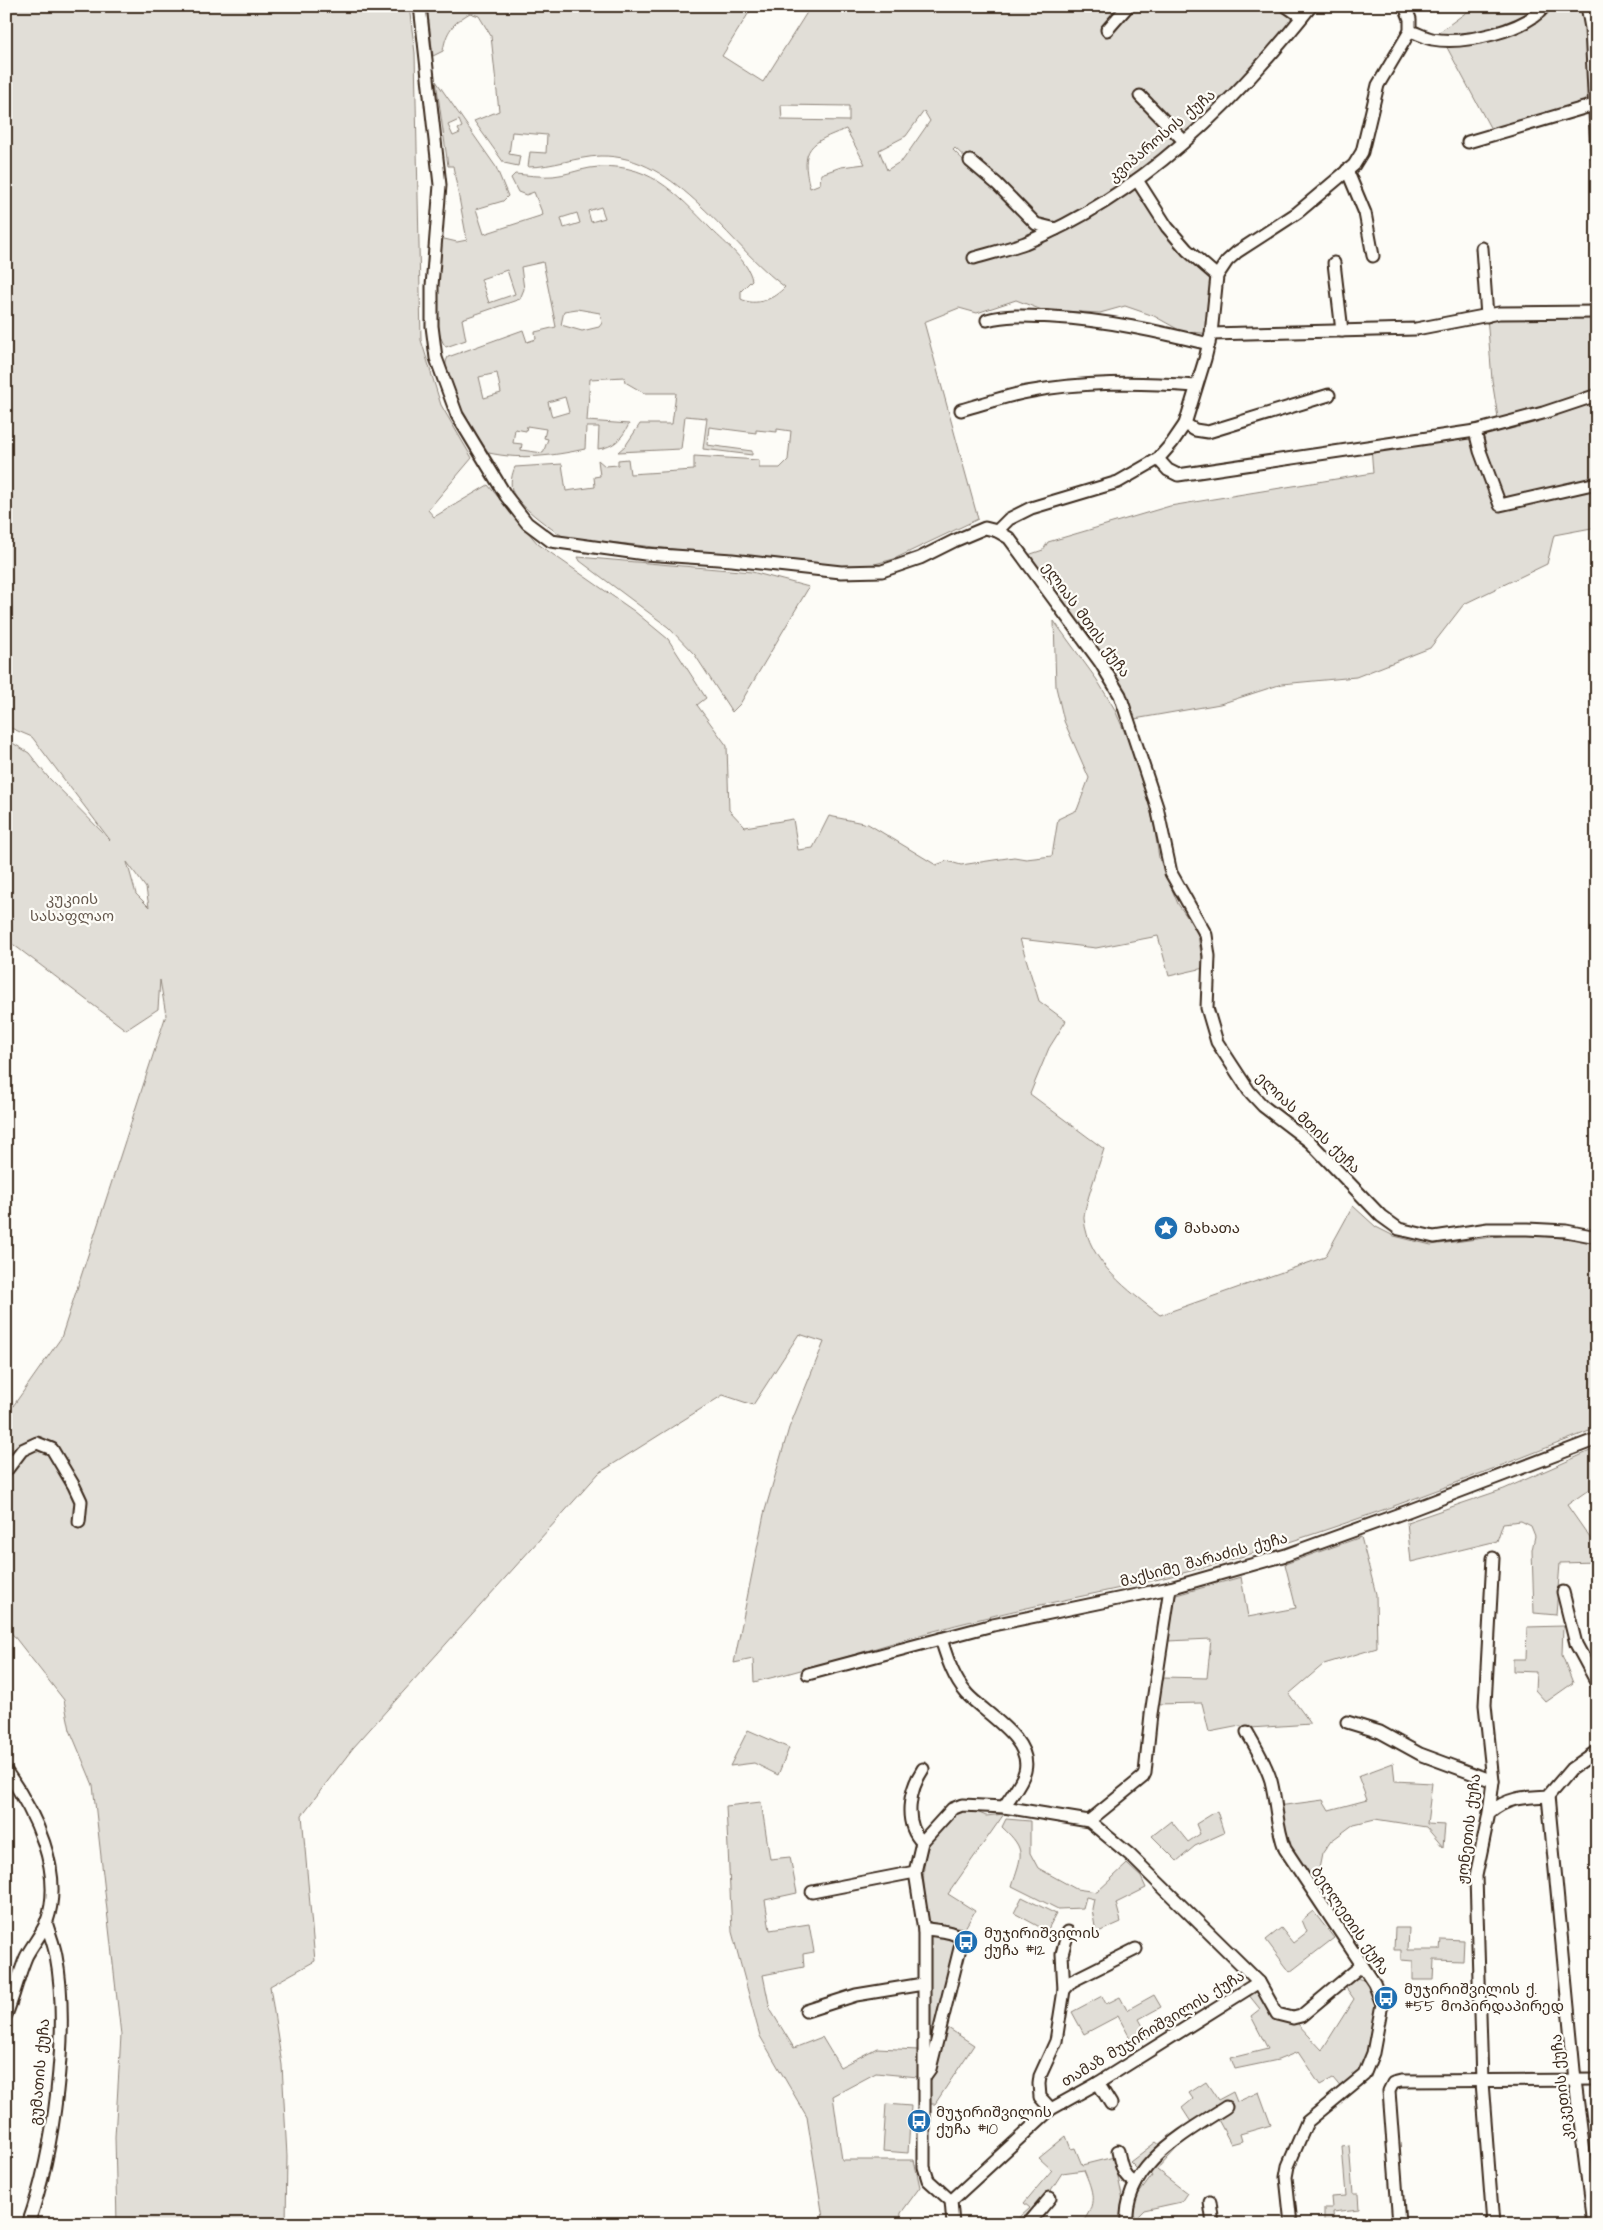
<svg xmlns="http://www.w3.org/2000/svg" width="1603" height="2230" font-family="'Architects Daughter','Noto Sans Georgian',sans-serif">
  <style>
    .green { fill: #e1ded7; stroke: #8e847a; fill-rule: evenodd }
    .lines { fill: none; stroke-linecap: round; stroke-linejoin: round }
    .minor-casing { stroke: #3b2a1e; stroke-width: 15 }
    .minor { stroke: #fdfcf7; stroke-width: 11 }
    .labels { text-anchor: middle; dominant-baseline: central; stroke-width: 4.5; stroke-linejoin: round; paint-order: stroke }
    .street-label { font-size: 15px; fill: #3b2a1e; stroke: #fdfcf7 }
    .park-label { font-size: 15px; fill: #64574c; stroke: #fdfcf7 }
    .poi-label { font-size: 15px; fill: #3b2a1e; stroke: #fdfcf7; text-anchor: start }
  </style>
  <rect width="100%" height="100%" fill="#fdfcf7"/>
  <filter id="ink" filterUnits="userSpaceOnUse"><feTurbulence type="fractalNoise" baseFrequency=".02" numOctaves="2"/><feDisplacementMap in="SourceGraphic" scale="10" xChannelSelector="R" yChannelSelector="G"/><feConvolveMatrix kernelMatrix="1 2 1 2 8 2 1 2 1" color-interpolation-filters="sRGB"/></filter>
  <g filter="url(#ink)">
    <g class="green">
      <path d="M 6,6 L 409,6 L 415,53 L 421,340 L 441,405 L 472,458 L 428,510 L 434,517 L 488,485 L 538,544 L 634,611 L 668,639 L 706,698 L 697,705 L 727,746 L 729,810 L 745,827 L 793,819 L 798,850 L 813,848 L 829,816 L 868,824 L 936,865 L 947,861 L 961,865 L 1014,857 L 1026,859 L 1052,856 L 1058,819 L 1077,810 L 1089,778 L 1064,721 L 1056,687 L 1054,621 L 1097,680 L 1114,708 L 1139,765 L 1154,825 L 1159,858 L 1178,904 L 1197,931 L 1204,968 L 1169,976 L 1158,936 L 1096,948 L 1020,939 L 1039,1001 L 1066,1021 L 1049,1048 L 1030,1094 L 1104,1149 C 1100,1162 1083,1209 1084,1219 C 1088,1262 1129,1291 1160,1315 L 1325,1257 L 1353,1206 L 1376,1227 L 1394,1236 L 1431,1245 L 1515,1234 L 1597,1241 L 1597,1428 C 1462,1481 1327,1535 1187,1572 C 1120,1590 1052,1601 984,1618 C 907,1636 832,1664 754,1682 L 753,1659 L 734,1663 L 764,1514 L 789,1428 L 824,1342 L 799,1334 L 753,1405 L 723,1395 L 599,1473 L 353,1748 L 302,1815 L 315,1961 L 270,1986 L 282,2065 L 287,2156 L 286,2224 L 117,2224 L 115,2137 L 121,2035 L 93,1785 L 70,1730 L 64,1700 L 6,1626 L 6,1416 L 61,1338 L 166,1015 L 160,980 L 158,1009 L 126,1030 L 6,939 L 6,739 L 29,753 L 47,776 L 110,840 L 32,737 L 6,726 ZM 127,862 L 146,888 L 149,907 L 136,894 Z"/>
      <path d="M 427,6 L 753,6 L 722,56 L 763,82 L 811,6 L 1311,6 L 1283,41 L 1137,180 L 1167,227 L 1217,276 L 1211,334 L 1181,331 L 1154,316 L 1125,306 L 1100,313 L 1042,310 L 1016,300 L 977,313 L 959,308 L 924,322 L 978,519 L 894,559 L 871,565 L 834,567 L 564,537 C 551,529 517,505 512,490 C 510,482 512,474 515,467 L 562,464 L 566,491 L 595,487 L 594,477 L 600,476 L 598,460 L 605,466 L 618,465 L 618,460 L 628,459 L 630,474 L 694,470 L 694,456 L 759,460 L 759,468 L 780,468 L 788,460 L 791,431 L 777,429 L 777,432 L 756,430 L 756,433 L 709,427 L 707,445 L 752,451 L 752,455 L 703,449 L 707,418 L 685,416 L 681,449 L 618,452 L 626,445 L 640,424 L 672,424 L 676,393 L 644,393 L 625,382 L 624,377 L 590,379 L 587,421 L 629,424 C 622,439 614,447 598,449 L 599,427 L 586,427 L 585,449 C 553,456 521,460 489,453 C 477,436 435,376 448,357 L 523,330 L 527,342 L 536,339 L 535,332 L 556,327 L 543,262 L 521,267 L 524,289 L 520,299 L 462,319 L 466,340 L 446,347 C 429,327 438,265 440,238 L 457,242 L 467,240 L 453,166 L 448,166 L 436,81 L 496,167 L 508,196 L 503,201 L 476,209 L 484,234 L 543,215 L 534,192 L 526,195 L 518,192 L 511,178 L 515,174 C 527,175 540,177 553,176 C 565,175 578,170 590,168 C 647,159 676,193 712,230 C 726,244 748,261 752,280 L 741,291 L 741,299 C 756,307 774,299 785,287 C 729,246 677,154 600,156 C 576,157 553,167 528,167 L 530,152 L 546,153 L 547,135 L 512,132 L 509,154 L 520,156 L 518,166 L 504,163 L 474,121 L 499,111 L 491,36 L 479,16 L 470,13 C 453,23 446,31 443,51 L 433,56 ZM 781,105 L 849,106 L 849,121 L 782,120 ZM 924,111 L 930,121 L 903,160 L 887,170 L 879,150 L 906,136 ZM 459,120 L 462,127 L 458,129 L 460,133 L 453,136 L 448,125 ZM 846,129 L 865,164 L 841,167 L 821,174 L 820,184 L 810,188 C 799,148 811,142 846,129 ZM 955,148 L 1036,224 L 1055,229 L 1032,226 L 953,150 ZM 601,207 L 605,218 L 591,222 L 588,211 ZM 577,213 L 580,223 L 564,228 L 561,218 ZM 507,270 L 515,294 L 489,303 L 481,279 ZM 577,309 L 600,313 L 602,323 L 599,327 L 582,331 L 561,325 L 564,311 ZM 497,373 L 501,393 L 484,398 L 479,377 ZM 565,397 L 569,412 L 552,417 L 548,402 ZM 527,426 L 546,429 L 544,438 L 548,439 L 543,453 L 521,450 L 522,444 L 513,443 L 515,429 L 526,431 Z"/>
      <path d="M 1475,6 L 1587,6 L 1594,105 L 1494,135 L 1443,40 L 1431,38 Z"/>
      <path d="M 1597,312 L 1597,478 L 1590,481 L 1597,506 L 1597,527 L 1554,535 L 1547,564 L 1464,604 L 1430,648 L 1356,677 L 1282,684 L 1220,704 L 1129,720 L 1120,695 L 1022,557 L 1043,550 L 1048,542 L 1170,506 L 1373,473 L 1371,446 L 1499,424 L 1492,380 L 1487,316 Z"/>
      <path d="M 578,557 L 752,572 L 809,587 L 740,704 L 732,712 L 695,655 L 668,627 L 580,561 Z"/>
      <path d="M 1597,1448 L 1597,1484 L 1567,1505 L 1597,1548 L 1597,1562 L 1560,1563 L 1556,1615 L 1534,1613 L 1532,1550 L 1535,1536 L 1531,1526 L 1521,1521 L 1503,1523 L 1497,1541 L 1411,1562 L 1407,1522 L 1504,1489 Z"/>
      <path d="M 1361,1537 L 1376,1594 L 1377,1648 L 1324,1664 L 1289,1694 L 1311,1724 L 1250,1728 L 1240,1726 L 1209,1732 L 1202,1703 L 1156,1704 L 1162,1677 L 1207,1678 L 1211,1639 L 1168,1641 L 1176,1595 L 1241,1577 L 1248,1617 L 1296,1608 L 1285,1564 Z"/>
      <path d="M 1563,1626 L 1562,1655 L 1573,1683 L 1546,1702 L 1535,1690 L 1536,1672 L 1513,1671 L 1513,1659 L 1526,1659 L 1527,1627 Z"/>
      <path d="M 748,1730 L 789,1748 L 778,1775 L 754,1763 L 730,1766 Z"/>
      <path d="M 1393,1763 L 1395,1781 L 1432,1783 L 1427,1824 L 1445,1825 L 1443,1847 L 1426,1827 L 1375,1819 L 1354,1824 L 1331,1841 L 1322,1854 L 1317,1879 L 1316,1893 L 1287,1844 L 1278,1806 L 1323,1800 L 1329,1810 L 1367,1800 L 1358,1776 Z"/>
      <path d="M 761,1802 L 770,1859 L 790,1857 L 797,1893 L 765,1900 L 770,1930 L 809,1924 L 814,1952 L 803,1954 L 804,1967 L 763,1975 L 770,2009 L 794,2048 L 822,2037 L 840,2067 L 877,2048 L 918,2050 L 918,2077 L 876,2073 L 833,2096 L 842,2160 L 914,2160 L 920,2187 L 901,2213 L 900,2224 L 824,2224 L 807,2117 L 760,2036 L 732,1932 L 726,1806 Z"/>
      <path d="M 961,1809 L 975,1811 L 986,1816 L 1004,1814 L 948,1894 L 975,1911 L 965,1928 L 934,1924 L 927,1920 C 922,1872 916,1839 961,1809 Z"/>
      <path d="M 1217,1811 L 1224,1833 L 1195,1846 L 1177,1861 L 1152,1836 L 1171,1821 L 1188,1842 L 1200,1834 L 1196,1824 Z"/>
      <path d="M 1006,1819 L 1030,1821 L 1030,1853 L 1038,1868 L 1076,1889 L 1097,1892 L 1127,1864 L 1141,1877 L 1146,1888 L 1116,1903 L 1121,1922 L 1096,1933 L 1092,1909 L 1094,1899 L 1086,1897 L 1083,1908 L 1058,1909 L 1012,1886 C 1021,1855 1028,1851 1002,1827 Z"/>
      <path d="M 1022,1897 L 1056,1914 L 1047,1931 L 1014,1913 Z"/>
      <path d="M 1313,1911 L 1334,1938 L 1290,1972 L 1266,1940 L 1281,1928 L 1293,1943 L 1307,1932 L 1302,1920 Z"/>
      <path d="M 1395,1928 L 1409,1928 L 1408,1950 L 1440,1950 L 1441,1939 L 1464,1940 L 1463,1961 L 1434,1960 L 1433,1980 L 1413,1980 L 1413,1961 L 1401,1960 L 1401,1950 L 1394,1950 Z"/>
      <path d="M 928,1936 L 951,1938 L 956,1942 L 928,2064 Z"/>
      <path d="M 1355,1978 C 1393,1982 1374,2053 1359,2073 C 1355,2079 1347,2084 1342,2089 L 1333,2078 L 1320,2085 L 1298,2052 L 1278,2060 L 1235,2069 L 1231,2058 L 1268,2049 L 1251,2016 L 1260,2009 L 1248,1994 L 1257,1989 L 1280,2020 L 1297,2023 L 1322,2050 L 1354,1999 L 1344,1985 Z"/>
      <path d="M 1154,1995 L 1161,2007 L 1139,2019 L 1149,2037 L 1134,2045 L 1118,2016 L 1084,2034 L 1072,2012 L 1102,1996 L 1106,2004 L 1120,1997 L 1127,2010 Z"/>
      <path d="M 948,2028 L 974,2045 L 935,2104 L 930,2104 L 925,2095 Z"/>
      <path d="M 1206,2082 L 1218,2100 L 1233,2092 L 1237,2102 L 1259,2092 L 1271,2125 L 1240,2134 L 1242,2141 L 1231,2144 L 1214,2112 L 1193,2125 L 1182,2108 L 1193,2099 L 1189,2093 Z"/>
      <path d="M 886,2104 L 911,2106 L 908,2153 L 883,2151 Z"/>
      <path d="M 1066,2136 L 1071,2149 L 1075,2148 L 1082,2165 L 1114,2157 L 1123,2201 L 1122,2224 L 1081,2224 C 1098,2203 1093,2192 1084,2170 L 1062,2173 L 1051,2190 L 1052,2191 L 1025,2224 L 1007,2224 L 1019,2218 L 1030,2208 L 1024,2203 L 1052,2170 L 1039,2158 Z"/>
      <path d="M 1188,2136 L 1157,2170 L 1187,2193 L 1181,2202 L 1144,2210 L 1131,2223 L 1135,2199 L 1152,2176 L 1148,2171 Z"/>
      <path d="M 1156,2142 L 1161,2146 L 1137,2169 L 1130,2162 Z"/>
      <path d="M 1349,2145 L 1353,2194 L 1358,2194 L 1359,2209 L 1333,2212 L 1334,2224 L 1304,2224 L 1324,2221 L 1324,2208 L 1332,2208 L 1331,2197 L 1346,2196 L 1342,2146 Z"/>
    </g>
    <g class="lines">
      <g class="minor-casing">
        <g id="minor">
          <path d="M 420,6 L 440,185 L 432,286 L 432,326 L 436,358 L 457,415 L 506,496 L 527,523 L 551,541 L 645,554 L 732,560 L 841,572 L 882,571 L 920,558 L 954,541 L 985,528 L 997,531 L 1009,538 L 1100,662 L 1120,695 L 1157,807 L 1171,873 L 1206,935 L 1209,956 L 1207,1008 L 1217,1042 L 1249,1091 L 1263,1106 L 1310,1142 L 1381,1216 L 1399,1229 L 1434,1237 L 1488,1229 L 1527,1229 L 1566,1231 L 1597,1237"/>
          <path d="M 1286,6 L 1302,17"/>
          <path d="M 1587,6 L 1591,28 L 1597,155"/>
          <path d="M 1107,30 L 1128,6"/>
          <path d="M 1410,31 C 1417,33 1424,37 1432,39 C 1463,45 1525,31 1545,6"/>
          <path d="M 1140,96 L 1184,141"/>
          <path d="M 1468,142 L 1594,105"/>
          <path d="M 970,161 L 997,184 L 1036,224 L 1056,229"/>
          <path d="M 1347,170 L 1365,213 L 1373,256"/>
          <path d="M 1137,180 L 1167,227 L 1187,250 L 1217,276"/>
          <path d="M 1482,248 L 1487,316"/>
          <path d="M 974,258 C 991,253 1008,249 1025,243 C 1141,196 1234,103 1311,6"/>
          <path d="M 1334,263 L 1342,331"/>
          <path d="M 987,320 C 1009,314 1030,316 1053,317 C 1106,320 1157,331 1209,344"/>
          <path d="M 1211,334 L 1416,329 L 1499,313 L 1597,312"/>
          <path d="M 961,410 C 983,404 1005,396 1027,392 C 1083,381 1139,382 1196,386"/>
          <path d="M 1185,424 L 1195,430 L 1208,432 L 1329,395"/>
          <path d="M 1475,431 L 1480,451 L 1500,505 L 1597,483"/>
          <path d="M 1158,459 L 1168,470 L 1178,475 L 1475,431 L 1543,413 L 1597,395"/>
          <path d="M 997,531 L 1009,519 L 1031,508 L 1118,482 L 1158,459 L 1172,443 L 1185,424 L 1205,359 L 1211,334 L 1217,276 L 1227,261 L 1237,252 L 1297,213 L 1354,165 L 1362,152 L 1378,85 L 1410,31 L 1410,19 L 1405,6"/>
          <path d="M 6,1471 L 22,1450 L 37,1443 L 52,1449 L 74,1486 L 81,1501 L 79,1522"/>
          <path d="M 1493,1558 L 1485,1705 L 1493,1781 L 1489,1813 L 1476,1876 L 1482,2082 L 1493,2224"/>
          <path d="M 1563,1592 L 1576,1644 L 1597,1683"/>
          <path d="M 941,1639 C 947,1658 953,1678 967,1694 C 984,1713 1033,1739 1025,1771 C 1022,1783 1010,1797 1004,1807"/>
          <path d="M 808,1674 L 993,1625 L 1170,1588 L 1286,1555 L 1408,1511 L 1597,1439"/>
          <path d="M 1347,1722 L 1380,1732 L 1420,1754 L 1493,1781"/>
          <path d="M 1247,1732 C 1256,1748 1266,1764 1271,1781 C 1277,1804 1276,1826 1285,1849 L 1374,1983 L 1382,2004 L 1373,2053 L 1364,2075 L 1307,2122 L 1288,2166 L 1286,2177 L 1291,2224"/>
          <path d="M 6,1771 C 35,1812 64,1871 47,1921 C 42,1934 32,1945 26,1957 C 18,1976 14,1996 6,2015"/>
          <path d="M 1548,1796 L 1575,2081 L 1593,2224"/>
          <path d="M 1489,1813 C 1507,1797 1525,1797 1548,1796 L 1571,1769 L 1597,1751"/>
          <path d="M 1089,1821 L 1143,1777 L 1145,1773 L 1151,1714 L 1170,1588"/>
          <path d="M 922,1842 C 903,1823 909,1790 923,1769"/>
          <path d="M 812,1892 L 915,1872"/>
          <path d="M 924,1931 L 928,1929 C 940,1931 955,1931 962,1940 L 930,2069 L 925,2076"/>
          <path d="M 1064,1990 L 1072,1981 L 1136,1949"/>
          <path d="M 806,2011 L 856,1995 L 923,1984"/>
          <path d="M 1098,2083 L 1111,2104"/>
          <path d="M 1051,2109 L 1040,2097 L 1039,2084 L 1040,2076 L 1056,2041 L 1064,1990 L 1062,1954 L 1068,1932"/>
          <path d="M 1118,2151 C 1121,2164 1122,2177 1136,2183"/>
          <path d="M 951,2201 L 1051,2109 L 1098,2083 L 1259,1982"/>
          <path d="M 1210,2202 L 1213,2224"/>
          <path d="M 28,2224 C 54,2153 70,2030 56,1956 C 54,1944 49,1933 46,1922"/>
          <path d="M 953,2224 L 951,2201 L 928,2180 L 924,2167 L 924,1931 L 915,1872 L 922,1842 L 952,1809 L 962,1805 L 1004,1807 L 1089,1821 L 1130,1855 L 1259,1982 L 1277,2014 L 1293,2018 L 1301,2016 L 1362,1965"/>
          <path d="M 1028,2224 L 1050,2198"/>
          <path d="M 1127,2224 C 1123,2166 1184,2134 1226,2107"/>
          <path d="M 1399,2224 L 1389,2091 L 1393,2083 L 1401,2081 L 1597,2080"/>
        </g>
      </g>
      <use href="#minor" class="minor"/>
    </g>
  </g>
  <defs>
    <g id="sight-disc" transform="scale(1.25)"><circle r="9.5" fill="#1f6fb2" stroke="#fdfcf7"/><path d="M0-6L1.8-2.2L6-1.7L2.9 1.2L3.7 5.4L0 3.3L-3.7 5.4L-2.9 1.2L-6-1.7L-1.8-2.2Z" fill="#fff"/></g>
    <g id="bus-disc" transform="scale(1.25)"><circle r="9.5" fill="#1f6fb2" stroke="#fdfcf7"/><path d="M-5-6H5V4H4V6H2V4H-2V6H-4V4H-5ZM-3.5-4V0h7V-4ZM-3.5 1.2v1.5H-2V1.2ZM2 1.2v1.5H3.5V1.2Z" fill="#fff"/></g>
  </defs>
  <g fill-rule="evenodd">
    <use href="#sight-disc" x="1166" y="1228"/>
    <use href="#bus-disc" x="966" y="1942"/>
    <use href="#bus-disc" x="1386" y="1998"/>
    <use href="#bus-disc" x="919" y="2121"/>
  </g>
  <g class="labels">
    <g class="street-label">
      <text transform="translate(1162 136) rotate(-40)">კვიპაროსის ქუჩა</text>
      <text transform="translate(1086 620) rotate(54)">ელიას მთის ქუჩა</text>
      <text transform="translate(1308 1123) rotate(44)">ელიას მთის ქუჩა</text>
      <text transform="translate(1204 1560) rotate(-15)">მაქსიმე შარაძის ქუჩა</text>
      <text transform="translate(1469 1829) rotate(-83)">ჟონეთის ქუჩა</text>
      <text transform="translate(1350 1921) rotate(56)">ბეღლეთის ქუჩა</text>
      <text transform="translate(1153 2029) rotate(-31)">თამაზ მუჯირიშვილის ქუჩა</text>
      <text transform="translate(40 2072) rotate(-85)">გუმათის ქუჩა</text>
      <text transform="translate(1562 2087) rotate(-96)">კიკეთის ქუჩა</text>
    </g>
    <g class="park-label">
      <text x="72" y="899">კუკიის<tspan x="72" dy="17">სასაფლაო</tspan></text>
    </g>
    <g class="poi-label">
      <text x="1184" y="1228">მახათა</text>
      <text x="984" y="1933">მუჯირიშვილის<tspan x="984" dy="17">ქუჩა #12</tspan></text>
      <text x="1404" y="1989">მუჯირიშვილის ქ.<tspan x="1404" dy="17">#55 მოპირდაპირედ</tspan></text>
      <text x="936" y="2112">მუჯირიშვილის<tspan x="936" dy="17">ქუჩა #10</tspan></text>
    </g>
  </g>
  <rect width="1603" height="2230" fill="none" stroke="#fdfcf7" stroke-width="25"/>
  <rect x="12" y="12" width="1578" height="2205" fill="none" stroke="#3b2a1e" stroke-width="2" filter="url(#ink)"/>
</svg>
